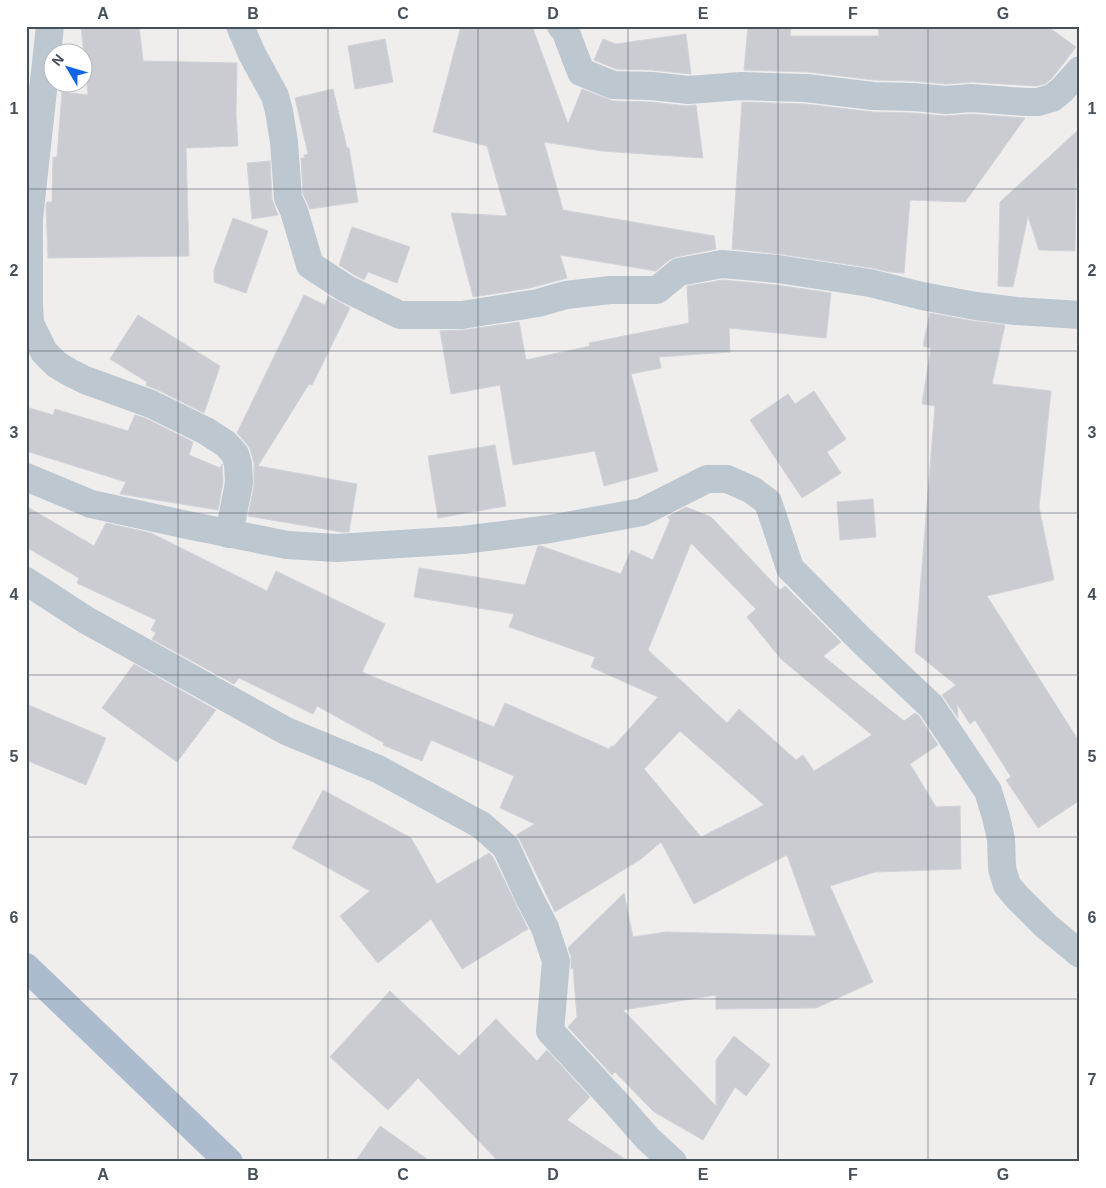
<svg xmlns="http://www.w3.org/2000/svg" width="1106" height="1188" font-family="Helvetica,sans-serif">
  <style>
    .building { fill: #caccd2; stroke: #d1d3d9; fill-rule: evenodd }
    .lines { fill: none; stroke-linecap: round; stroke-linejoin: round }
    .minor { stroke: #bdc7d0; stroke-width: 28 }
    .major { stroke: #acbbce; stroke-width: 28 }
    .grid { fill: none; stroke: #45505b; stroke-width: 1; stroke-opacity: 0.55 }
    .neatline { fill: none; stroke: #45505b; stroke-width: 2 }
    .grid-label { font-size: 16px; text-anchor: middle; font-weight: bold; fill: #45505b }
  </style>
  <rect width="100%" height="100%" fill="#f0eded"/>
  <g class="building">
    <path d="M 81,26 L 139,26 L 143,61 L 237,63 L 236,113 L 238,146 L 186,148 L 189,256 L 48,258 L 46,206 L 47,202 L 52,202 L 53,157 L 57,157 L 62,92 L 88,95 Z"/>
    <path d="M 461,26 L 532,26 L 568,124 L 582,89 L 613,101 L 651,102 L 687,106 L 696,105 L 703,158 L 602,151 L 544,142 L 563,210 L 714,236 L 716,249 L 676,257 L 669,260 L 656,271 L 560,255 L 567,278 L 530,288 L 473,297 L 451,213 L 507,216 L 487,146 L 433,132 Z"/>
    <path d="M 748,26 L 791,26 L 790,36 L 879,36 L 878,26 L 1047,26 L 1076,47 L 1060,68 L 1051,79 L 1045,84 L 1036,86 L 972,82 L 946,84 L 914,81 L 874,80 L 808,72 L 744,70 Z"/>
    <path d="M 686,34 L 691,74 L 652,70 L 616,69 L 594,60 L 603,39 L 616,44 Z"/>
    <path d="M 385,39 L 393,82 L 355,89 L 348,46 Z"/>
    <path d="M 333,89 L 347,148 L 349,148 L 358,202 L 310,209 L 303,194 L 301,158 L 305,158 L 304,155 L 308,154 L 295,98 Z"/>
    <path d="M 742,102 L 805,104 L 873,112 L 913,113 L 945,116 L 971,114 L 1025,118 L 965,202 L 910,200 L 904,273 L 890,272 L 872,268 L 780,254 L 732,249 Z"/>
    <path d="M 1077,131 L 1075,251 L 1039,250 L 1028,216 L 1013,287 L 998,286 L 1000,202 Z"/>
    <path d="M 270,161 L 272,199 L 278,215 L 252,219 L 247,163 Z"/>
    <path d="M 233,218 L 268,231 L 246,293 L 214,282 L 214,270 Z"/>
    <path d="M 352,227 L 410,247 L 397,283 L 368,272 L 364,280 L 353,274 L 339,265 Z"/>
    <path d="M 723,280 L 776,285 L 831,293 L 826,338 L 729,328 L 730,352 L 659,357 L 661,368 L 631,374 L 658,471 L 604,486 L 595,451 L 513,465 L 500,385 L 451,394 L 440,331 L 464,330 L 519,322 L 526,360 L 590,346 L 589,343 L 689,323 L 687,286 Z"/>
    <path d="M 304,295 L 325,305 L 328,296 L 350,308 L 312,385 L 309,384 L 258,466 L 357,484 L 349,532 L 342,532 L 248,516 L 254,486 L 254,463 L 250,449 L 247,444 L 237,433 Z"/>
    <path d="M 930,313 L 973,321 L 1005,325 L 992,384 L 1051,391 L 1039,507 L 1054,580 L 987,596 L 1080,743 L 1080,800 L 1038,828 L 1006,780 L 1011,777 L 975,720 L 970,724 L 957,704 L 958,718 L 942,695 L 956,685 L 915,652 L 935,406 L 922,404 L 931,348 L 923,346 Z"/>
    <path d="M 138,315 L 220,366 L 204,413 L 158,390 L 146,385 L 147,382 L 110,359 Z"/>
    <path d="M 814,391 L 846,439 L 827,452 L 841,473 L 802,498 L 750,420 L 788,394 L 795,404 Z"/>
    <path d="M 26,407 L 53,415 L 55,409 L 128,431 L 135,415 L 145,418 L 193,442 L 189,455 L 220,468 L 222,464 L 223,482 L 218,510 L 120,494 L 126,482 L 26,451 Z"/>
    <path d="M 495,445 L 506,506 L 438,518 L 428,456 Z"/>
    <path d="M 873,499 L 876,537 L 840,540 L 837,502 Z"/>
    <path d="M 26,506 L 94,546 L 106,523 L 151,533 L 267,591 L 276,571 L 385,624 L 362,672 L 494,727 L 505,703 L 609,749 L 611,746 L 613,747 L 658,697 L 591,667 L 595,657 L 509,627 L 514,614 L 414,597 L 419,568 L 525,585 L 538,546 L 541,546 L 621,574 L 631,550 L 653,560 L 670,520 L 667,517 L 686,507 L 711,517 L 780,590 L 785,586 L 841,642 L 823,656 L 904,721 L 915,713 L 919,716 L 938,745 L 910,764 L 936,807 L 960,806 L 961,869 L 875,872 L 830,886 L 873,982 L 816,1008 L 716,1009 L 716,995 L 623,1010 L 716,1106 L 716,1060 L 734,1036 L 770,1065 L 746,1096 L 735,1087 L 703,1140 L 654,1112 L 615,1072 L 612,1075 L 568,1027 L 577,1017 L 573,968 L 571,969 L 571,956 L 568,948 L 624,893 L 633,937 L 666,932 L 816,936 L 787,855 L 694,904 L 661,842 L 641,859 L 555,912 L 520,840 L 516,835 L 535,824 L 500,808 L 514,776 L 431,740 L 422,761 L 383,745 L 384,743 L 317,706 L 313,714 L 239,678 L 234,684 L 152,639 L 156,633 L 151,630 L 156,620 L 77,583 L 79,578 L 26,547 ZM 691,543 L 756,609 L 747,617 L 781,659 L 872,735 L 814,771 L 803,755 L 796,760 L 739,709 L 727,723 L 648,650 ZM 680,731 L 764,805 L 701,837 L 644,769 Z"/>
    <path d="M 134,664 L 216,710 L 177,762 L 102,708 Z"/>
    <path d="M 26,704 L 106,738 L 86,785 L 26,760 Z"/>
    <path d="M 323,790 L 411,838 L 437,884 L 489,853 L 493,857 L 528,929 L 462,969 L 431,919 L 378,963 L 340,916 L 370,891 L 292,848 Z"/>
    <path d="M 390,991 L 459,1056 L 496,1019 L 537,1061 L 547,1050 L 590,1097 L 567,1120 L 629,1162 L 499,1162 L 418,1078 L 388,1110 L 330,1057 Z"/>
    <path d="M 380,1126 L 431,1162 L 355,1162 Z"/>
  </g>
  <g class="lines">
    <g class="minor">
      <path d="M 50,26 L 29,219 L 29,304 L 30,323 L 44,352 L 56,364 L 69,372 L 85,380 L 151,404 L 206,431 L 226,444 L 235,454 L 238,464 L 239,483 L 229,534"/>
      <path d="M 240,26 L 252,54 L 275,96 L 279,111 L 284,142 L 288,198 L 294,211 L 310,265 L 345,288 L 400,315 L 462,315 L 538,303 L 566,295 L 610,290 L 657,290 L 679,272 L 722,264 L 778,269 L 870,283 L 922,296 L 976,306 L 1016,311 L 1080,315"/>
      <path d="M 561,26 L 565,30 L 581,72 L 613,85 L 652,86 L 689,90 L 741,86 L 769,87 L 806,88 L 873,96 L 914,97 L 946,100 L 971,98 L 1026,102 L 1038,102 L 1052,98 L 1062,90 L 1080,70"/>
      <path d="M 26,477 L 91,504 L 192,526 L 287,545 L 337,548 L 463,540 L 550,529 L 642,512 L 707,479 L 727,479 L 752,490 L 768,502 L 790,568 L 861,640 L 931,706 L 988,791 L 996,817 L 1001,839 L 1002,868 L 1007,885 L 1017,897 L 1046,926 L 1080,954"/>
      <path d="M 26,581 L 86,620 L 286,731 L 378,769 L 481,825 L 506,847 L 528,895 L 545,928 L 556,961 L 550,1031 L 619,1106 L 648,1139 L 673,1162"/>
    </g>
    <path class="major" d="M 26,967 L 229,1162"/>
  </g>
  <path class="grid" d="M 178,26 L 178,1162M 328,26 L 328,1162M 478,26 L 478,1162M 628,26 L 628,1162M 778,26 L 778,1162M 928,26 L 928,1162M 26,189 L 1080,189M 26,351 L 1080,351M 26,513 L 1080,513M 26,675 L 1080,675M 26,837 L 1080,837M 26,999 L 1080,999"/>
  <rect width="1106" height="1188" fill="none" stroke="#ffffff" stroke-width="55"/>
  <g transform="translate(68 68) rotate(308)"><circle r="24" fill="#ffffff" stroke="#b5b9bd"/>
  <path d="M0-4L9 19L0 12L-9 19Z" fill="#1363e4"/>
  <text y="-8" font-size="14" font-weight="bold" text-anchor="middle" fill="#45505b">N</text>
  </g>
  <rect x="28" y="28" width="1050" height="1132" class="neatline"/>
  <g class="grid-label">
    <text x="103" y="19">A</text>
    <text x="253" y="19">B</text>
    <text x="403" y="19">C</text>
    <text x="553" y="19">D</text>
    <text x="703" y="19">E</text>
    <text x="853" y="19">F</text>
    <text x="1003" y="19">G</text>
    <text x="14" y="114">1</text>
    <text x="1092" y="114">1</text>
    <text x="14" y="276">2</text>
    <text x="1092" y="276">2</text>
    <text x="14" y="438">3</text>
    <text x="1092" y="438">3</text>
    <text x="14" y="600">4</text>
    <text x="1092" y="600">4</text>
    <text x="14" y="762">5</text>
    <text x="1092" y="762">5</text>
    <text x="14" y="923">6</text>
    <text x="1092" y="923">6</text>
    <text x="14" y="1085">7</text>
    <text x="1092" y="1085">7</text>
    <text x="103" y="1180">A</text>
    <text x="253" y="1180">B</text>
    <text x="403" y="1180">C</text>
    <text x="553" y="1180">D</text>
    <text x="703" y="1180">E</text>
    <text x="853" y="1180">F</text>
    <text x="1003" y="1180">G</text>
  </g>
</svg>
